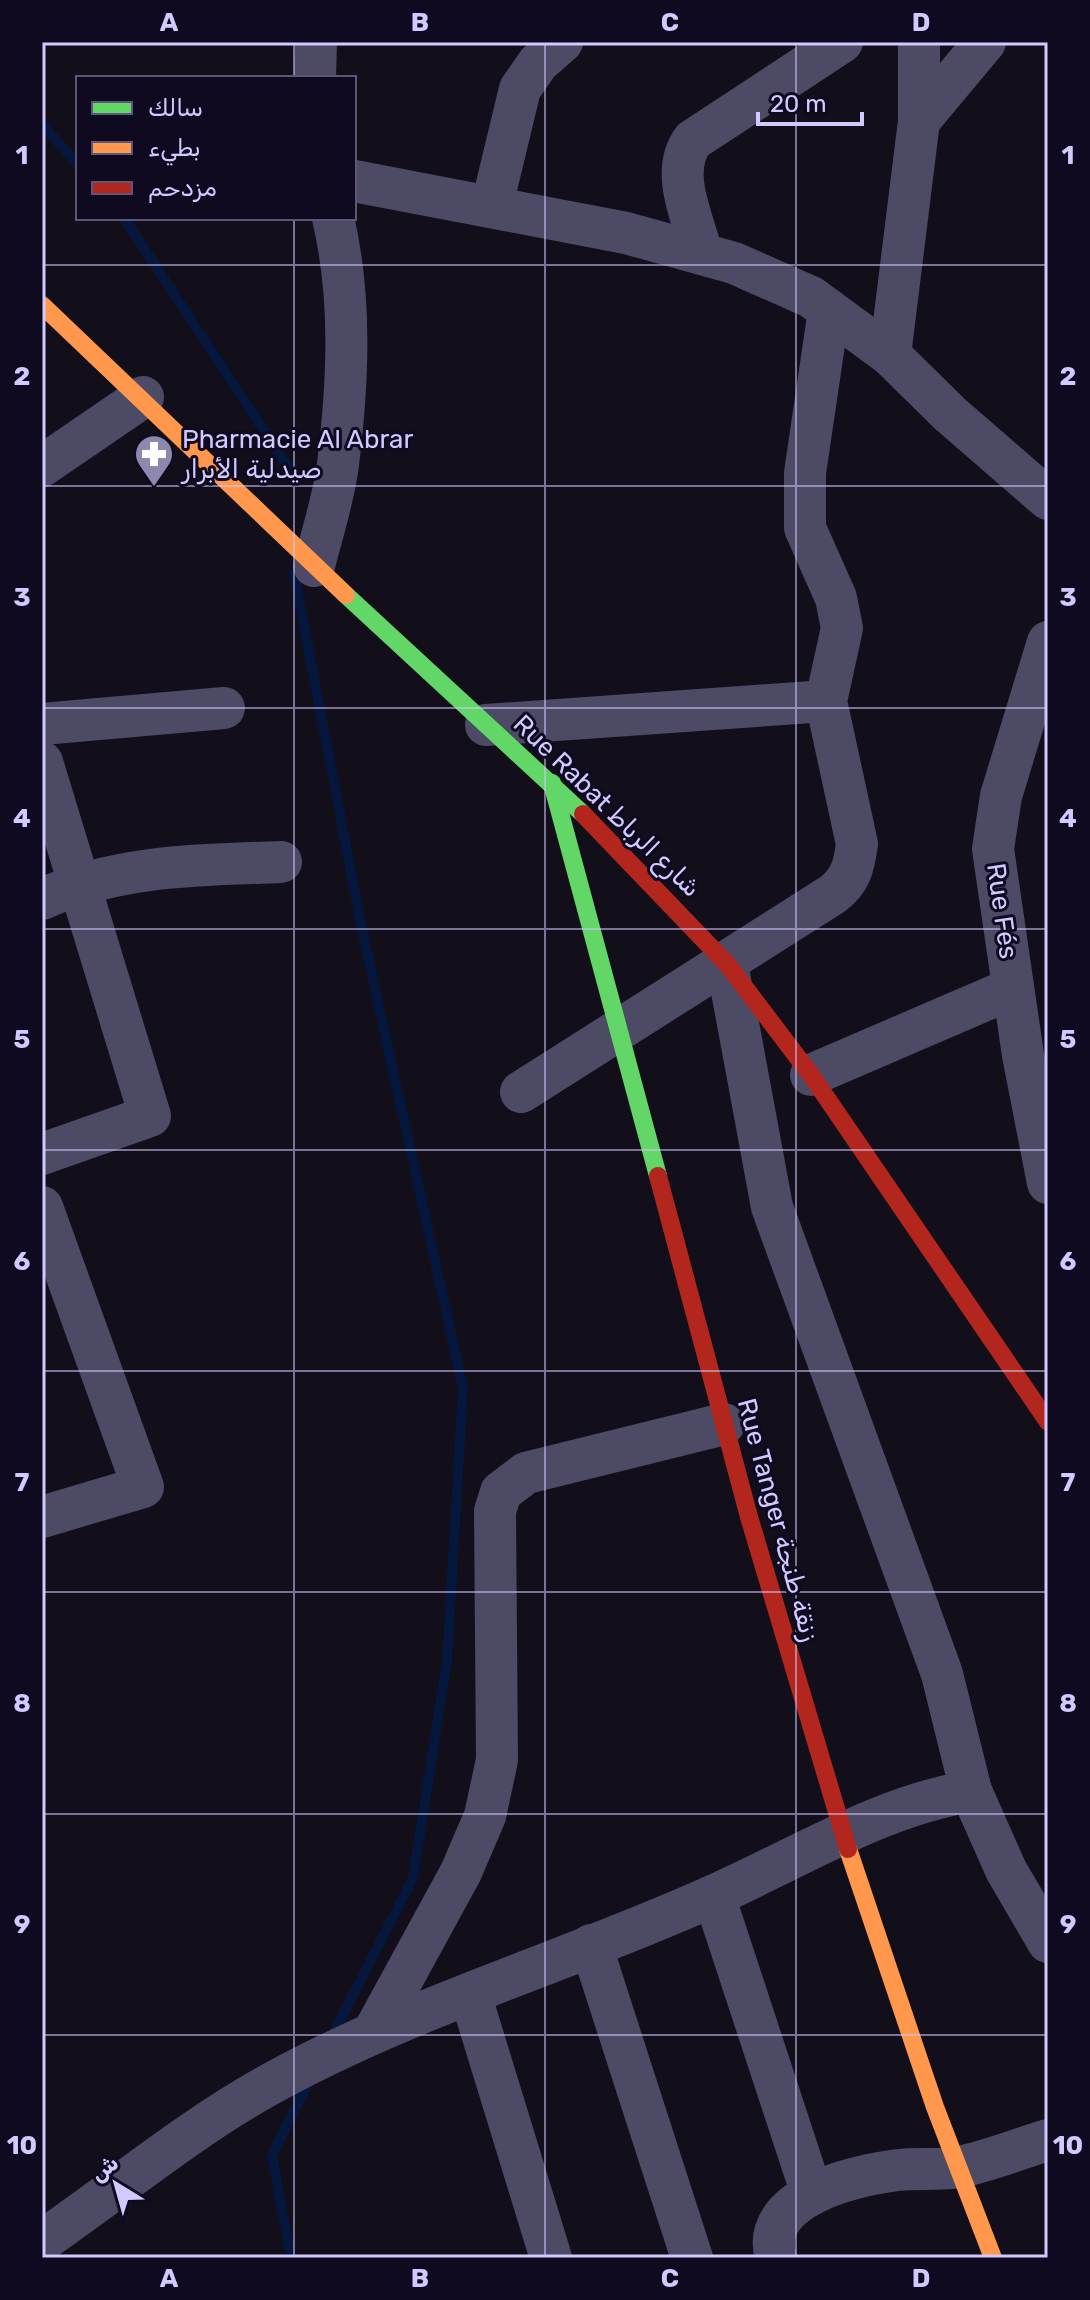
<svg xmlns="http://www.w3.org/2000/svg" width="1090" height="2300" font-family="Rubik,'Noto Sans Arabic',sans-serif">
  <style>
    .lines { fill: none; stroke-linecap: round; stroke-linejoin: round }
    .stream { stroke: #05173d; stroke-width: 10 }
    .street { stroke: #4c4a65; stroke-width: 42 }
    .fast { stroke: #63d668; stroke-width: 18 }
    .slow { stroke: #ff974d; stroke-width: 18 }
    .jam { stroke: #b3261e; stroke-width: 18 }
    .grid { fill: none; stroke: #d1c9ff; stroke-width: 2; stroke-opacity: 0.55 }
    .labels { text-anchor: middle; dominant-baseline: central; stroke-width: 6; stroke-linejoin: round; paint-order: stroke }
    .poi-label { font-size: 26px; fill: #d1c9ff; stroke: #0f0a20; text-anchor: start }
    .street-label { font-size: 26px; fill: #d1c9ff; stroke: #0f0a20 }
    .neatline { fill: none; stroke: #d1c9ff; stroke-width: 3 }
    .grid-label { font-size: 26px; text-anchor: middle; font-weight: bold; fill: #d1c9ff }
  </style>
  <rect width="100%" height="100%" fill="#120f1b"/>
  <g class="lines">
    <g class="stream">
      <path d="M 42,124 L 78,165"/>
      <path d="M 124,218 L 294,476"/>
      <path d="M 294,573 L 361,925 L 463,1388 L 447,1661 L 413,1878 L 332,2036"/>
      <path d="M 291,2258 L 272,2155 L 310,2079"/>
    </g>
    <g class="street">
      <path d="M 315,78 L 316,42"/>
      <path d="M 919,121 L 985,42"/>
      <path d="M 354,181 L 626,233 L 734,263 L 811,297 L 890,355 L 950,414 L 1048,499"/>
      <path d="M 492,205 L 520,89 L 538,63 L 562,42"/>
      <path d="M 702,254 C 693,218 669,172 693,140 L 842,42"/>
      <path d="M 890,355 L 919,121 L 919,42"/>
      <path d="M 42,466 L 143,397"/>
      <path d="M 314,566 C 322,533 334,498 338,464 C 348,383 352,298 333,218"/>
      <path d="M 1048,642 L 1001,796 L 993,849 L 1023,1055 L 1048,1183"/>
      <path d="M 42,724 L 224,708"/>
      <path d="M 486,725 L 826,701"/>
      <path d="M 42,762 L 150,1116 L 42,1154"/>
      <path d="M 42,899 C 119,865 198,865 281,862"/>
      <path d="M 727,964 L 772,1207 L 942,1674 L 971,1791"/>
      <path d="M 811,1075 L 1013,988"/>
      <path d="M 521,1092 L 833,894 C 851,880 854,866 857,844 L 826,701 L 842,628 L 836,598 L 805,528 L 805,473 L 829,310"/>
      <path d="M 42,1207 L 143,1487 L 42,1517"/>
      <path d="M 714,1896 L 812,2194"/>
      <path d="M 591,1945 L 692,2258"/>
      <path d="M 470,1994 L 551,2258"/>
      <path d="M 373,2033 L 461,1872 L 485,1816 L 497,1760 L 495,1511 L 501,1492 L 526,1473 L 724,1424"/>
      <path d="M 42,2241 C 116,2190 187,2131 265,2087 C 408,2007 567,1962 715,1895 C 798,1858 880,1806 971,1791 L 1006,1870 L 1048,1942"/>
      <path d="M 776,2258 C 758,2197 853,2176 898,2170 C 916,2168 935,2170 953,2168 C 985,2163 1017,2149 1048,2140"/>
    </g>
    <g class="fast">
      <path d="M 346,595 L 583,814"/>
      <path d="M 552,783 L 658,1176"/>
    </g>
    <g class="slow">
      <path d="M 42,305 L 346,595"/>
      <path d="M 848,1849 L 935,2107 L 993,2258"/>
    </g>
    <g class="jam">
      <path d="M 583,814 L 727,964 L 811,1075 L 1048,1422"/>
      <path d="M 658,1176 L 749,1517 L 848,1849"/>
    </g>
  </g>
  <path class="grid" d="M 294,42 L 294,78M 545,42 L 545,2258M 796,42 L 796,2258M 294,218 L 294,2258M 42,265 L 1048,265M 42,486 L 1048,486M 42,708 L 1048,708M 42,929 L 1048,929M 42,1150 L 1048,1150M 42,1371 L 1048,1371M 42,1592 L 1048,1592M 42,1814 L 1048,1814M 42,2035 L 1048,2035"/>
  <defs>
    <g id="pharmacy-pin" transform="scale(2)"><path d="M0 17L-7.5 6A9.5 9.5 0 1 1 7.5 6Z" fill="#8e88af" stroke="#0f0a20"/><path d="M-2-6h4v4h4v4h-4v4h-4v-4h-4v-4h4Z" fill="#fff"/></g>
  </defs>
  <g fill-rule="evenodd">
    <use href="#pharmacy-pin" x="154" y="454"/>
  </g>
  <g class="labels">
    <g class="poi-label">
      <text x="182" y="439">Pharmacie Al Abrar<tspan x="182" dy="30">صيدلية الأبرار</tspan></text>
    </g>
    <g class="street-label">
      <text transform="translate(607 806) rotate(44)">Rue Rabat شارع الرباط</text>
      <text transform="translate(1002 911) rotate(82)">Rue Fés</text>
      <text transform="translate(778 1520) rotate(75)">Rue Tanger زنقة طنجة</text>
    </g>
  </g>
  <rect width="1090" height="2300" fill="none" stroke="#0f0a20" stroke-width="88"/>
  <rect x="76" y="76" width="280" height="144" fill="#0f0a20" stroke="#5d5679" stroke-width="2"/>
  <rect x="92" y="102" width="40" height="12" fill="#63d668" stroke="#5d5679" stroke-width="2"/>
  <text x="148" y="116" font-size="24" fill="#d1c9ff">سالك</text>
  <rect x="92" y="142" width="40" height="12" fill="#ff974d" stroke="#5d5679" stroke-width="2"/>
  <text x="148" y="156" font-size="24" fill="#d1c9ff">بطيء</text>
  <rect x="92" y="182" width="40" height="12" fill="#b3261e" stroke="#5d5679" stroke-width="2"/>
  <text x="148" y="196" font-size="24" fill="#d1c9ff">مزدحم</text>
  <g transform="translate(116 2184) rotate(323)" stroke="#0f0a20" stroke-width="6" paint-order="stroke">
  <path d="M0-6L14 30L0 20L-14 30Z" fill="#d1c9ff"/>
  <text y="-12" font-size="22" font-weight="bold" text-anchor="middle" fill="#d1c9ff">ش</text>
  </g>
  <path d="M758 112v12h104v-12" fill="none" stroke="#d1c9ff" stroke-width="4"/>
  <text x="770" y="112" font-size="24" fill="#d1c9ff" stroke="#0f0a20" stroke-width="6" paint-order="stroke">20 m</text>
  <rect x="44" y="44" width="1002" height="2212" class="neatline"/>
  <g class="grid-label">
    <text x="169" y="31">A</text>
    <text x="420" y="31">B</text>
    <text x="670" y="31">C</text>
    <text x="921" y="31">D</text>
    <text x="22" y="164">1</text>
    <text x="1068" y="164">1</text>
    <text x="22" y="385">2</text>
    <text x="1068" y="385">2</text>
    <text x="22" y="606">3</text>
    <text x="1068" y="606">3</text>
    <text x="22" y="827">4</text>
    <text x="1068" y="827">4</text>
    <text x="22" y="1048">5</text>
    <text x="1068" y="1048">5</text>
    <text x="22" y="1270">6</text>
    <text x="1068" y="1270">6</text>
    <text x="22" y="1491">7</text>
    <text x="1068" y="1491">7</text>
    <text x="22" y="1712">8</text>
    <text x="1068" y="1712">8</text>
    <text x="22" y="1933">9</text>
    <text x="1068" y="1933">9</text>
    <text x="22" y="2154">10</text>
    <text x="1068" y="2154">10</text>
    <text x="169" y="2287">A</text>
    <text x="420" y="2287">B</text>
    <text x="670" y="2287">C</text>
    <text x="921" y="2287">D</text>
  </g>
</svg>
